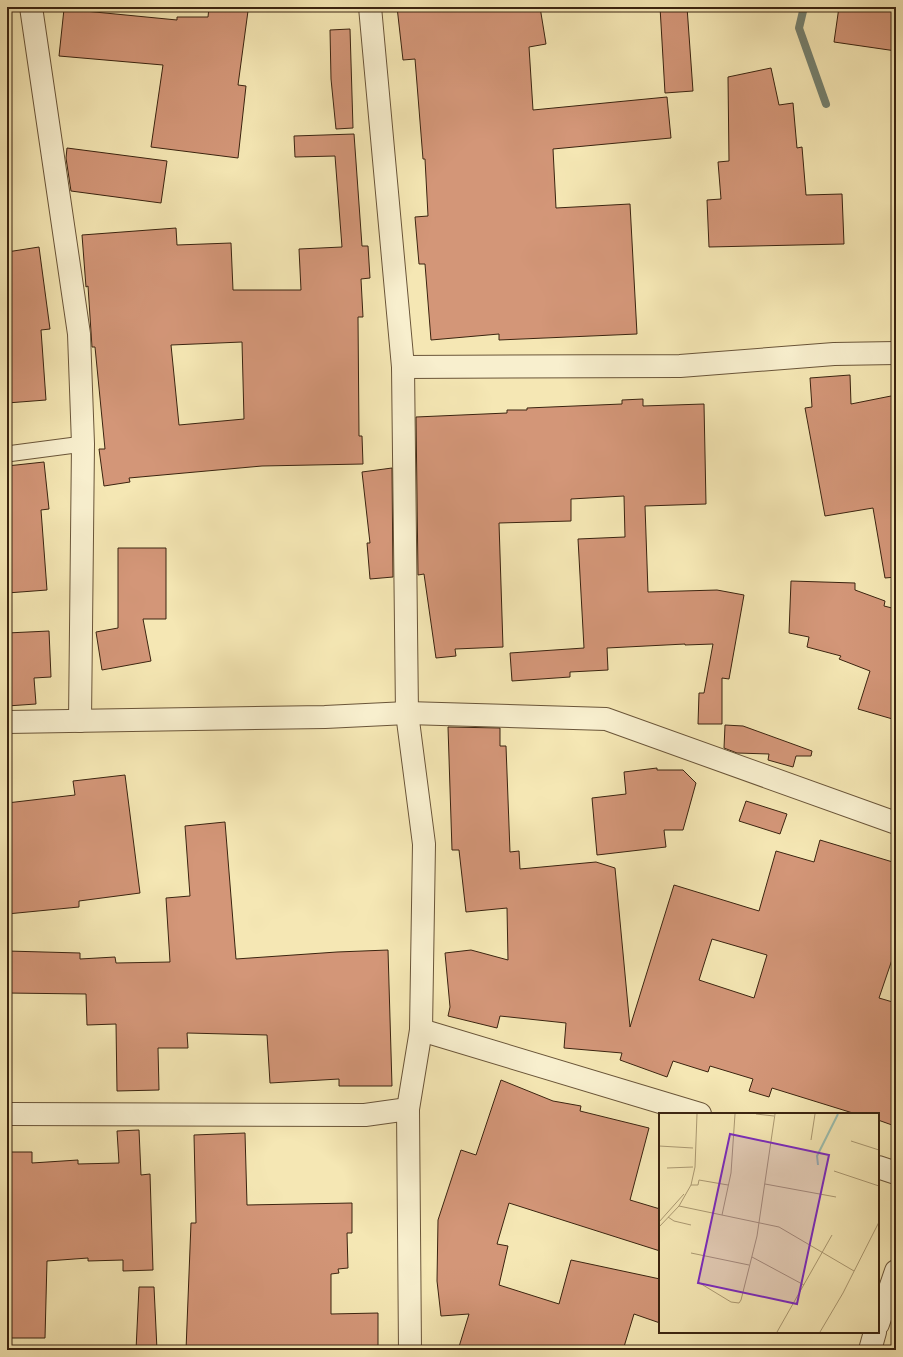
<svg xmlns="http://www.w3.org/2000/svg" width="903" height="1357" font-family="'IM FELL DW Pica',serif">
  <style>
    .lines { fill: none; stroke-linecap: round; stroke-linejoin: round }
    .stream { stroke: #758170; stroke-width: 8 }
    .building { fill: #d39678; stroke: #3b2410; fill-rule: evenodd }
    .lane-casing { stroke: #6a5539; stroke-width: 17 }
    .street-casing { stroke: #6a5539; stroke-width: 24 }
    .lane { stroke: #f8efce; stroke-width: 15 }
    .street { stroke: #f8efce; stroke-width: 22 }
    .inset-river { fill: none; stroke: #9cbfb0; stroke-width: 2 }
    .inset-road { fill: none; stroke: #ab9972; stroke-width: 1 }
    .view { fill: #7b2cbf; fill-opacity: 0.15; stroke: #7b2cbf; stroke-width: 2 }
    .inset-edge { fill: none; stroke: #3b2410; stroke-width: 2 }
  </style>
  <rect width="100%" height="100%" fill="#f5e7b4"/>
  <filter id="stains"><feTurbulence type="fractalNoise" baseFrequency=".005" numOctaves="4"/><feColorMatrix values="0 0 0 0 .2 0 0 0 0 .09 0 0 0 0 .02 0 0 0 .5 -.17"/></filter>
  <radialGradient id="worn" r=".72"><stop offset=".6" stop-color="#630" stop-opacity="0"/><stop offset="1" stop-color="#630" stop-opacity=".3"/></radialGradient>
  <g class="lines">
    <path class="stream" d="M 804,7 L 799,28 L 826,104"/>
  </g>
  <g class="building">
    <path d="M 209,7 L 248,11 L 238,85 L 246,86 L 238,158 L 151,147 L 163,65 L 59,56 L 64,9 L 177,20 L 177,17 L 208,17 Z"/>
    <path d="M 397,7 L 540,7 L 546,44 L 529,47 L 533,110 L 667,97 L 671,138 L 553,149 L 556,208 L 630,204 L 637,334 L 499,340 L 499,334 L 431,340 L 425,264 L 419,264 L 415,217 L 428,216 L 425,159 L 423,159 L 415,59 L 403,60 Z"/>
    <path d="M 660,7 L 687,7 L 693,91 L 665,93 Z"/>
    <path d="M 839,7 L 896,7 L 896,51 L 834,42 Z"/>
    <path d="M 350,29 L 353,128 L 336,129 L 331,79 L 330,30 Z"/>
    <path d="M 771,68 L 779,105 L 793,103 L 797,148 L 802,147 L 806,195 L 842,194 L 844,244 L 709,247 L 707,200 L 721,199 L 718,162 L 729,161 L 728,77 Z"/>
    <path d="M 354,134 L 362,246 L 368,246 L 370,278 L 361,279 L 363,317 L 358,317 L 359,436 L 362,436 L 363,464 L 262,466 L 129,478 L 130,482 L 104,486 L 99,449 L 105,449 L 95,347 L 92,347 L 88,286 L 86,287 L 82,235 L 176,228 L 177,245 L 231,243 L 233,290 L 301,290 L 299,249 L 342,247 L 335,156 L 295,157 L 294,136 ZM 242,342 L 244,419 L 179,425 L 171,345 Z"/>
    <path d="M 67,148 L 167,161 L 161,203 L 71,191 L 66,158 Z"/>
    <path d="M 39,247 L 50,329 L 41,330 L 46,400 L 7,403 L 7,252 Z"/>
    <path d="M 850,375 L 851,404 L 896,395 L 896,577 L 885,578 L 873,508 L 825,516 L 805,408 L 812,407 L 810,378 Z"/>
    <path d="M 643,399 L 643,406 L 704,404 L 706,504 L 645,506 L 648,592 L 717,590 L 744,595 L 729,679 L 722,678 L 722,724 L 698,724 L 699,693 L 704,693 L 713,644 L 685,645 L 685,644 L 607,648 L 608,670 L 570,672 L 570,677 L 512,681 L 510,653 L 584,648 L 578,539 L 625,537 L 624,496 L 571,499 L 571,521 L 499,523 L 503,647 L 455,649 L 456,656 L 436,658 L 424,574 L 418,575 L 416,417 L 507,413 L 507,410 L 527,410 L 527,408 L 622,404 L 622,400 Z"/>
    <path d="M 44,462 L 49,509 L 41,510 L 47,590 L 7,593 L 7,466 Z"/>
    <path d="M 392,468 L 393,577 L 370,579 L 367,543 L 370,543 L 362,472 Z"/>
    <path d="M 118,548 L 166,548 L 166,619 L 143,619 L 151,661 L 102,670 L 96,632 L 118,628 Z"/>
    <path d="M 791,581 L 855,583 L 855,590 L 885,601 L 884,606 L 896,609 L 896,720 L 858,709 L 870,671 L 839,659 L 841,656 L 807,647 L 809,637 L 789,633 Z"/>
    <path d="M 49,631 L 51,677 L 34,678 L 36,704 L 7,706 L 7,633 Z"/>
    <path d="M 725,725 L 743,726 L 812,751 L 811,756 L 796,756 L 793,767 L 768,760 L 769,754 L 737,753 L 724,748 Z"/>
    <path d="M 448,727 L 500,728 L 500,746 L 506,746 L 510,852 L 519,851 L 520,869 L 596,862 L 615,868 L 630,1027 L 674,885 L 759,911 L 776,851 L 814,862 L 820,840 L 896,863 L 896,948 L 879,998 L 896,1003 L 896,1113 L 892,1125 L 878,1120 L 878,1114 L 856,1114 L 772,1088 L 769,1097 L 749,1091 L 753,1079 L 710,1066 L 708,1072 L 673,1061 L 667,1077 L 620,1060 L 622,1053 L 564,1048 L 566,1023 L 500,1016 L 497,1028 L 448,1016 L 450,1007 L 445,953 L 471,950 L 508,960 L 507,908 L 466,912 L 459,850 L 452,850 ZM 712,939 L 767,955 L 754,998 L 699,980 Z"/>
    <path d="M 657,768 L 657,770 L 683,770 L 696,783 L 683,830 L 664,830 L 666,847 L 597,855 L 592,798 L 626,794 L 624,772 Z"/>
    <path d="M 125,775 L 140,893 L 79,901 L 79,907 L 7,914 L 7,803 L 75,795 L 73,781 Z"/>
    <path d="M 746,801 L 787,814 L 780,834 L 739,821 Z"/>
    <path d="M 225,822 L 236,959 L 337,952 L 388,950 L 392,1086 L 339,1086 L 339,1079 L 270,1083 L 267,1035 L 187,1033 L 188,1048 L 158,1048 L 159,1090 L 117,1091 L 116,1024 L 87,1025 L 86,994 L 7,993 L 7,951 L 80,953 L 80,959 L 115,957 L 116,963 L 170,962 L 166,898 L 190,896 L 185,826 Z"/>
    <path d="M 501,1080 L 553,1101 L 581,1106 L 580,1111 L 649,1128 L 630,1200 L 660,1209 L 660,1251 L 509,1203 L 497,1244 L 508,1246 L 499,1285 L 559,1304 L 571,1260 L 660,1279 L 660,1323 L 634,1314 L 623,1350 L 458,1350 L 469,1314 L 441,1316 L 437,1281 L 438,1220 L 461,1150 L 476,1155 Z"/>
    <path d="M 139,1130 L 141,1175 L 150,1174 L 153,1270 L 123,1271 L 123,1260 L 88,1261 L 88,1258 L 47,1261 L 45,1338 L 7,1338 L 7,1169 L 10,1169 L 10,1152 L 32,1152 L 32,1163 L 78,1160 L 78,1164 L 119,1163 L 117,1131 Z"/>
    <path d="M 245,1133 L 247,1205 L 352,1203 L 352,1233 L 347,1233 L 348,1268 L 338,1269 L 339,1273 L 331,1274 L 331,1314 L 378,1313 L 378,1346 L 186,1350 L 191,1223 L 196,1223 L 194,1135 Z"/>
    <path d="M 139,1287 L 154,1287 L 157,1350 L 136,1350 Z"/>
  </g>
  <g class="lines">
    <g class="lane-casing">
      <path id="lane" d="M 7,454 L 83,444"/>
    </g>
    <g class="street-casing">
      <g id="street">
        <path d="M 31,7 L 79,334 L 83,444 L 80,721"/>
        <path d="M 370,7 L 403,367 L 407,713 L 424,844 L 421,1030 L 408,1109 L 410,1350"/>
        <path d="M 403,367 L 680,366 L 834,354 L 896,353"/>
        <path d="M 7,722 L 325,717 L 407,713 L 606,719 L 896,823"/>
        <path d="M 421,1030 L 700,1114"/>
        <path d="M 7,1114 L 365,1115 L 408,1109"/>
        <path d="M 878,1167 L 896,1173"/>
        <path d="M 878,1324 L 896,1271"/>
        <path d="M 870,1350 L 875,1332"/>
      </g>
    </g>
    <use href="#lane" class="lane"/>
    <use href="#street" class="street"/>
  </g>
  <g transform="translate(659 1113)">
    <rect width="220" height="220" fill="#f5e7b4"/>
    <path class="inset-river" d="M 159,52 L 158,43 L 179,1"/>
    <path class="inset-road" d="M 97,1 L 115,3M 152,27 L 156,1M 192,28 L 220,37M 0,33 L 34,35M 8,55 L 34,54M 175,58 L 220,73M 40,67 L 69,72M 106,71 L 177,84M 32,72 L 39,72 L 40,67M 20,93 L 120,114 L 195,158M 63,102 L 72,60 L 76,1M 9,104 L 15,108 L 32,112M 0,109 L 25,81M 0,114 L 20,93 L 32,72 L 36,54 L 38,1M 32,140 L 90,152M 93,144 L 145,172M 39,169 L 72,189 L 80,190 L 82,187 L 98,123 L 116,1M 118,219 L 173,122M 161,219 L 184,180 L 220,109"/>
    <path class="view" d="M 71,21 L 170,42 L 138,191 L 39,170 Z"/>
    <rect width="220" height="220" class="inset-edge"/>
  </g>
  <rect width="903" height="1357" fill="none" stroke="#f5e7b4" stroke-width="24"/>
  <rect x="8" y="8" width="887" height="1341" fill="none" stroke="#3b2410" stroke-width="2"/>
  <rect x="12" y="12" width="879" height="1333" fill="none" stroke="#3b2410"/>
  <rect width="100%" height="100%" filter="url(#stains)"/>
  <rect width="100%" height="100%" fill="url(#worn)"/>
</svg>
